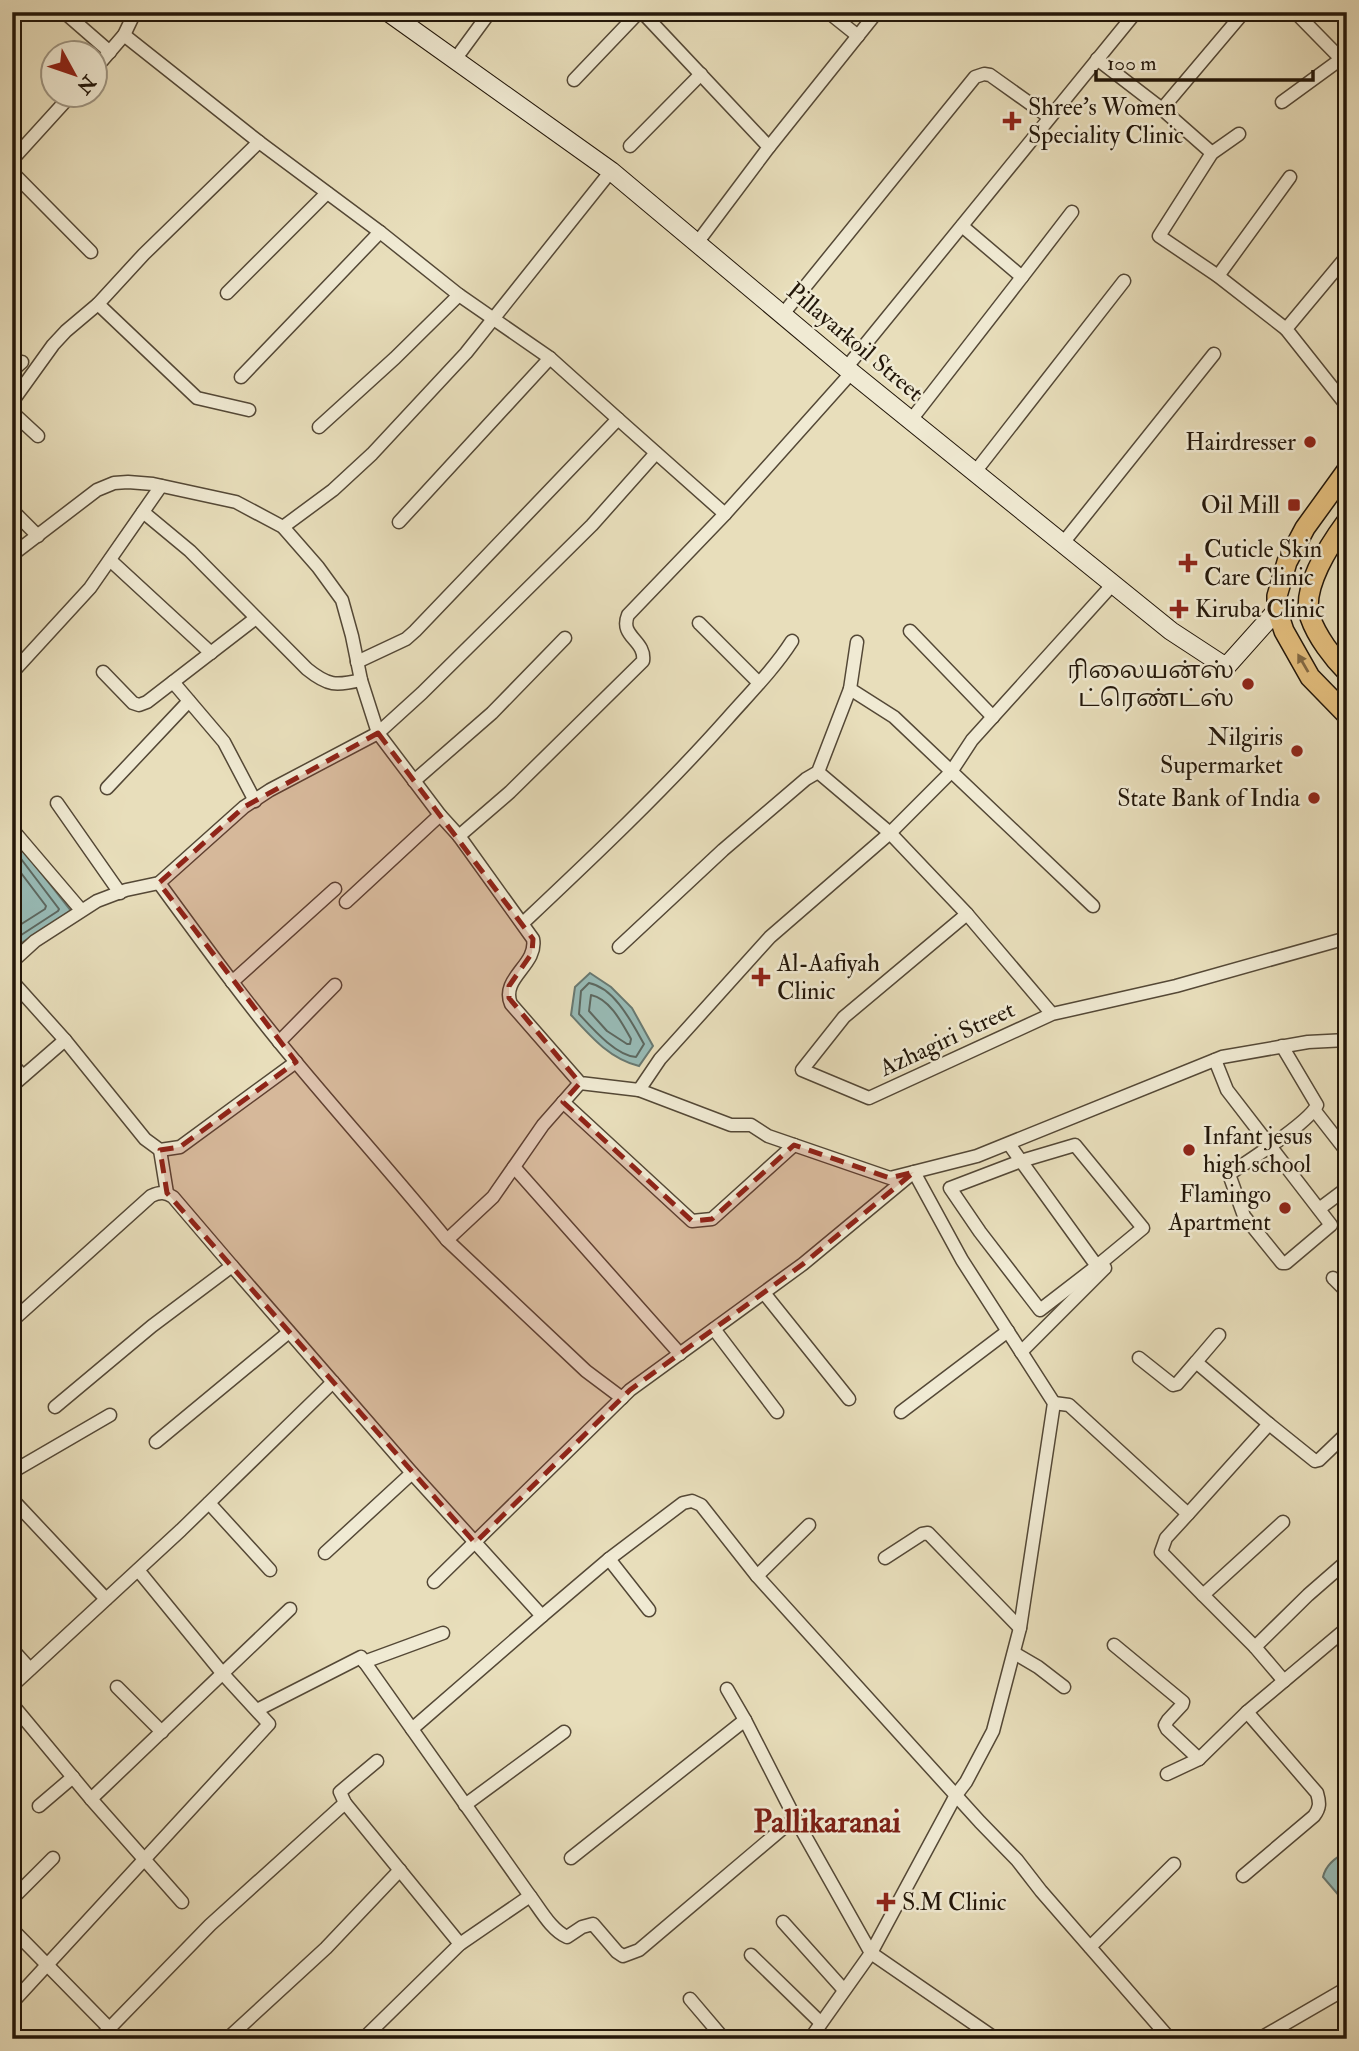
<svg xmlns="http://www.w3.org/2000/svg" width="1359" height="2051" font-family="'IM FELL Double Pica','Noto Serif Tamil',serif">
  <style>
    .water { fill: #98bbb6; stroke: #697971; stroke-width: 2 }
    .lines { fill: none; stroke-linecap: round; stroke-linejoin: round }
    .shore { stroke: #5d6860; stroke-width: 2 }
    .street-casing { stroke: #544836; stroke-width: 15 }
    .secondary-casing { stroke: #221609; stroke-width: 20 }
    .primary-casing { stroke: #221609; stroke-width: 22 }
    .street { stroke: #f0ead3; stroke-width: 12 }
    .secondary { stroke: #f0ead3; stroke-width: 18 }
    .primary { stroke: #e4bf7e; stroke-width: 19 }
    .oneway { fill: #836a44 }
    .marked { fill: #8f2418; fill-opacity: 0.2; stroke: #8f2418; stroke-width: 5; stroke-dasharray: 14 9; stroke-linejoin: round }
    .poi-dot { fill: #8f2418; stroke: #f0ead3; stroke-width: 2.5 }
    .labels { text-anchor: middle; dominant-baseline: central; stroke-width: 5; stroke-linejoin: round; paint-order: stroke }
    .poi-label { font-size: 24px; fill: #221609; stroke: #f0ead3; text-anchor: start }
    .street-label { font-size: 24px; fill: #221609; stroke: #f0ead3 }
    .district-label { font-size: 32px; font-weight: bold; fill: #7a1f14; stroke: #f0ead3 }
  </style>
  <rect width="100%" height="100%" fill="#e8debb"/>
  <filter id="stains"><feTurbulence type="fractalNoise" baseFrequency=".00286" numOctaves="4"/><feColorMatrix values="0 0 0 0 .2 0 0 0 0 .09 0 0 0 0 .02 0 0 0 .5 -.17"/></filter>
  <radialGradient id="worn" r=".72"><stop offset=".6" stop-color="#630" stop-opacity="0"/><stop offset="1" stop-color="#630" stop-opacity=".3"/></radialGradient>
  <g class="water">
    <path d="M 12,836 L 71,911 L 12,949 Z"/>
    <path d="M 590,973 L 611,987 L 632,1008 L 653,1046 L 639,1066 C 610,1059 591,1037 571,1015 L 575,987 Z"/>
    <path d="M 1347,1852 L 1347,1905 L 1323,1877 C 1326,1864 1336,1857 1347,1852 Z"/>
  </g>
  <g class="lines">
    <g class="shore">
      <path d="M 12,847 L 59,909 L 58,911 L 12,941"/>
      <path d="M 12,861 L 46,906 L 45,909 L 12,930"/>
      <path d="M 589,983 C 615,988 632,1023 644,1044 L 636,1057 C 616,1056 592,1028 579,1014 L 581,991 Z"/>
      <path d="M 591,995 C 610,999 622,1023 631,1039 L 630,1044 L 627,1044 L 607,1031 L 589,1011 Z"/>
    </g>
    <g class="street-casing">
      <g id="street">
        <path d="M 64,12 L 110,52"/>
        <path d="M 642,12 L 769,147 L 697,243"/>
        <path d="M 828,12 L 858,36"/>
        <path d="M 1295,12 L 1347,65"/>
        <path d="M 12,15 L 15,12"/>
        <path d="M 124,35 L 259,142 L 380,232 L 459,295 L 550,358 L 618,419"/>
        <path d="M 1097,59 L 1162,109 L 1212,153"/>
        <path d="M 454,61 L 487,16"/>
        <path d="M 94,70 L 124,35 L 135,12"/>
        <path d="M 574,80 L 639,12"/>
        <path d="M 1282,102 L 1341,59"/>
        <path d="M 1162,109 L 1244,12"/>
        <path d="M 1239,134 L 1212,153 L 1159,236 L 1218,276 L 1286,329"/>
        <path d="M 630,146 L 701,74"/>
        <path d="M 769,147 L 877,12"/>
        <path d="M 12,160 L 72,94"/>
        <path d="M 12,172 L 91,252"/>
        <path d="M 1347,256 L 1286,329 L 1347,406"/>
        <path d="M 1218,276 L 1290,177"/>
        <path d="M 1022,277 L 1072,212"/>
        <path d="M 227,293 L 327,193"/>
        <path d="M 783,314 L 975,77 L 984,74 L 990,75 L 1049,117"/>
        <path d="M 846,368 L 1136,12"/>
        <path d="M 12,371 L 22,362"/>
        <path d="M 241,377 L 380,232"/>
        <path d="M 12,402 L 53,345 L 66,331 L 98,304"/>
        <path d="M 249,410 L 197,398 L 98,304 L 144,254 L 259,142"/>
        <path d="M 12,412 L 38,436"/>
        <path d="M 911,420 L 1022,277 L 962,226"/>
        <path d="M 319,427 L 395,358 L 459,295"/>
        <path d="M 975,472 L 1124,281"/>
        <path d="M 12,510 L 38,536"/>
        <path d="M 143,512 L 190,551 L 307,669 C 328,686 336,686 361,680"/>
        <path d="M 399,522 L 550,358"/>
        <path d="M 283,527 L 333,490 L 372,454 L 466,353 L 611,171"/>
        <path d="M 1063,543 L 1214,354"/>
        <path d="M 12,555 L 97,490 L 114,483 L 128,482 L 153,484 L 236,502 L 283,527 L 318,567 L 342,600 L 352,636 L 361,680 L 378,733 L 440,815 L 459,836 L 533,939 C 538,965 500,978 511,1004 L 580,1083 L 639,1090 L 731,1125 L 751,1125 L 768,1136 L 890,1178 L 977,1156 L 1222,1057 L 1308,1042 L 1347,1040"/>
        <path d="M 110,560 L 211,653"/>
        <path d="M 699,623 L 759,683"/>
        <path d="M 910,631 L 993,717"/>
        <path d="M 857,642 L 850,689 L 894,717 L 1093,906"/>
        <path d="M 357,662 L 406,639 L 415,631 L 618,419 L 725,514"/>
        <path d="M 103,672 L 133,703 L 139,705 L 147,702 L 256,618"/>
        <path d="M 12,673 L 90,588 L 161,486"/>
        <path d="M 173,682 L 224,742 L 255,801"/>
        <path d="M 818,772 L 890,833 L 967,914"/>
        <path d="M 414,781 L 492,713 L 565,638"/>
        <path d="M 107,788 L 189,701"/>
        <path d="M 57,803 L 120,893"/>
        <path d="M 12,829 L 81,910"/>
        <path d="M 459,836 L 510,792 L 643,661 C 646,640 619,637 628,615 L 725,514 L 852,372"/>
        <path d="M 159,883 C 203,943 247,1004 295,1061 C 345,1121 397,1179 447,1240 L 493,1197 L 543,1125 L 580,1083"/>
        <path d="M 346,902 L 440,815"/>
        <path d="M 523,923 C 593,857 663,791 727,719 C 750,693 774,669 792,641"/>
        <path d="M 619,947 L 723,850 L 806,779 L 818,772 L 850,689"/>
        <path d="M 12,962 L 35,941 L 97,901 L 126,890 L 159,883 L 244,807 L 270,790 L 378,733 L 422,693 L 592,525 L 656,453"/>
        <path d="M 12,981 L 65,1040 L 145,1139 L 160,1150 L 180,1147 L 296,1062"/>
        <path d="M 232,982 L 335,889"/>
        <path d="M 1052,1014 L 967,914 L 844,1017 L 802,1070 L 869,1098 L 1052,1014 L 1176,986 L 1347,938"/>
        <path d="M 279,1042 L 335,985"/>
        <path d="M 1215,1060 L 1227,1090 L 1331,1225 L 1286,1263 L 1282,1263 L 1244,1216 L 1230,1177 L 1231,1173 C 1248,1161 1310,1122 1317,1105 L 1282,1046"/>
        <path d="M 12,1064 L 23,1076"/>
        <path d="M 12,1086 L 65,1040"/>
        <path d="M 639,1090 L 660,1059 L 770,937 L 890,833 L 951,772 L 972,740 L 1113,584"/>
        <path d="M 563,1102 L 692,1221 L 712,1219 L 794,1145"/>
        <path d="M 1315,1111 L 1347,1152"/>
        <path d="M 1009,1144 L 1021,1161 L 1094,1262 L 1097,1266 L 1040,1310 L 980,1232 L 950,1188 L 1021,1161 L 1075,1145 L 1143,1228 L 1097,1266"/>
        <path d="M 160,1150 L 167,1193"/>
        <path d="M 514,1167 L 680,1354"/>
        <path d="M 1319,1209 L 1347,1188"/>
        <path d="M 447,1240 L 586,1371 L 622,1398"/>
        <path d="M 232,1266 L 412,1473 L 542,1616 L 609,1559 L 683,1503 L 692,1501 L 701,1505 L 757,1576 L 980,1822 L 1017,1860 L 1041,1891 L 1170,2039"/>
        <path d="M 1333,1278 L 1347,1292"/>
        <path d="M 764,1293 L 849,1399"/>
        <path d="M 12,1321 L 151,1196 C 160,1192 165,1192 173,1197 L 232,1266 L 152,1326 L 55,1407"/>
        <path d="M 714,1329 L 777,1412"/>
        <path d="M 1219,1335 L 1196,1362 L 1269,1424"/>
        <path d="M 1021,1352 L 1105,1268"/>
        <path d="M 1139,1358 L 1173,1385 L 1177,1384 L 1196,1362"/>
        <path d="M 1054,1403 L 1069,1405 L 1188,1514 L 1269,1424 L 1315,1461 L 1319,1460 L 1343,1437 L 1347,1440"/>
        <path d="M 901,1412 L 1008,1331"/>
        <path d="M 156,1442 L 289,1332"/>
        <path d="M 12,1472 L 110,1415"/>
        <path d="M 12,1499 L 106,1599"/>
        <path d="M 209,1503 L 270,1570"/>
        <path d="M 1188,1514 L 1166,1538 L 1161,1552 L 1203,1595"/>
        <path d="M 1283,1522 L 1203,1595 L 1255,1647 L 1284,1681"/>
        <path d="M 325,1553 L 412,1473"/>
        <path d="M 885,1558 L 922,1534 L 928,1533 L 1020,1628"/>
        <path d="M 609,1559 L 649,1610"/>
        <path d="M 757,1576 L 809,1525"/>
        <path d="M 434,1582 L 630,1390 L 803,1264 L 914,1172 L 962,1260 L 1054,1403 L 1020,1628 L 993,1731 L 966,1782 L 956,1795 L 871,1953"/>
        <path d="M 1114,1645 L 1183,1702 L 1182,1705 L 1168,1720 L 1165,1725 L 1167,1729 L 1199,1759"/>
        <path d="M 1255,1647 L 1308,1595 L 1347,1561"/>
        <path d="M 12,1649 L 30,1669"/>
        <path d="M 1014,1653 L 1038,1667 L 1064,1687"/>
        <path d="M 364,1662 L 443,1633"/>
        <path d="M 12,1686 L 181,1530 L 333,1382"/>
        <path d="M 117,1687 L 162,1732"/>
        <path d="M 727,1689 L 745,1720"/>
        <path d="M 12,1704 L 91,1799 L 182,1902"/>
        <path d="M 257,1710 L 361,1657 L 530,1896 C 540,1909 551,1930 567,1937 L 582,1927 L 593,1924 L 617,1952 L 623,1956 L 639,1950 L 795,1818"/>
        <path d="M 412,1729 L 542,1616"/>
        <path d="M 377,1761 L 340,1792 L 345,1803 L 460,1944"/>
        <path d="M 1167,1774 L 1199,1759 L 1247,1712 L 1347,1628"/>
        <path d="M 91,1799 L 290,1609"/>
        <path d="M 465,1805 L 564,1732"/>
        <path d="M 39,1806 L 73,1777"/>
        <path d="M 571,1858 L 745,1720 L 795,1818 L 871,1953"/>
        <path d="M 1243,1876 L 1314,1816 C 1320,1808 1320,1803 1317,1793 L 1247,1712"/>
        <path d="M 12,1899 L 53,1858"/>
        <path d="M 783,1922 L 844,1990"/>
        <path d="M 12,1929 L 109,2028 L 116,2039"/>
        <path d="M 1090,1947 L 1174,1864"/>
        <path d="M 751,1955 L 821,2023"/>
        <path d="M 690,1999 L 724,2039"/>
        <path d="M 12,2003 L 269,1724 L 223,1674 L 138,1570"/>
        <path d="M 99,2039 L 210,1925 L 345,1803"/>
        <path d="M 227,2039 L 326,1948 L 400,1870"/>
        <path d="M 363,2039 L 460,1944 L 530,1896"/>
        <path d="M 810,2039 L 871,1953 L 996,2039"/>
        <path d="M 1259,2039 L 1347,1988"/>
      </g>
    </g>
    <g class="secondary-casing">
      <path id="secondary" d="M 388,12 L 611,171 L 846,368 L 1171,631 L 1226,667 L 1277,610"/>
    </g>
    <g class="primary-casing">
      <g id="primary">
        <path d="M 1347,470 L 1305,528 L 1287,562 L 1277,596 L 1277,610 L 1284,631 L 1310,677 L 1347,715"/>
        <path d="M 1347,521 C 1330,544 1301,588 1310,617 C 1317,637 1333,658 1347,672"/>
      </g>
    </g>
    <use href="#street" class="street"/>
    <use href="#secondary" class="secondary"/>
    <use href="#primary" class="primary"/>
  </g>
  <defs><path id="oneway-solid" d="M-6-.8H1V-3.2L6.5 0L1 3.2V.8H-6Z" transform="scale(1.75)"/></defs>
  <use class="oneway" href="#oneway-solid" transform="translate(1303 663) rotate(-120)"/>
  <path class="marked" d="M 378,733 L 533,939 L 532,953 L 509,986 L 509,998 L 580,1083 L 563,1102 L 692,1221 L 712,1219 L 794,1145 L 890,1178 L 914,1172 L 803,1264 L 630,1390 L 475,1543 L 167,1193 L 160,1150 L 180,1147 L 296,1062 L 159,883 L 244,807 Z"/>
  <g class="poi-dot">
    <path d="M1008.5 110.5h7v7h7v7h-7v7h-7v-7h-7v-7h7z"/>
    <circle cx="1310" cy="442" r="7"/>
    <rect x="1287" y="498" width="14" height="14" rx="3.5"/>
    <path d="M1184.5 552.5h7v7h7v7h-7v7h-7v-7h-7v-7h7z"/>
    <path d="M1175.5 598.5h7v7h7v7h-7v7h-7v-7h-7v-7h7z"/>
    <circle cx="1248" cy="684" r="7"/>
    <circle cx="1297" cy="751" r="7"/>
    <circle cx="1314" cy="798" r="7"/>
    <path d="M757.5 966.5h7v7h7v7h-7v7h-7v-7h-7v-7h7z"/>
    <circle cx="1189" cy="1150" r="7"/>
    <circle cx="1285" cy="1208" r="7"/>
    <path d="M882.5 1891.5h7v7h7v7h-7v7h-7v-7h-7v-7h7z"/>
  </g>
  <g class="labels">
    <g class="poi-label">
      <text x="1028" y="107">Shree's Women<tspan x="1028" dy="28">Speciality Clinic</tspan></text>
      <text x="1296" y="442" text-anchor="end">Hairdresser</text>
      <text x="1280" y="505" text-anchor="end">Oil Mill</text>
      <text x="1204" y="549">Cuticle Skin<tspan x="1204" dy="28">Care Clinic</tspan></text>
      <text x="1195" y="609">Kiruba Clinic</text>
      <text x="1234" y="670" text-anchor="end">ரிலையன்ஸ்<tspan x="1234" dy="28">ட்ரெண்ட்ஸ்</tspan></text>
      <text x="1283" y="737" text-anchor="end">Nilgiris<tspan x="1283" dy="28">Supermarket</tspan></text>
      <text x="1300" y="798" text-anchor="end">State Bank of India</text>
      <text x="777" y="963">Al-Aafiyah<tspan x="777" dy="28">Clinic</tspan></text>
      <text x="1203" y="1136">Infant jesus<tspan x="1203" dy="28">high school</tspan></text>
      <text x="1271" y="1194" text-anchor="end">Flamingo<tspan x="1271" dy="28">Apartment</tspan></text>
      <text x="902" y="1902">S.M Clinic</text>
    </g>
    <g class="street-label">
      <text transform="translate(855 342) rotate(40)">Pillayarkoil Street</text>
      <text transform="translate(947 1039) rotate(-25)">Azhagiri Street</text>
    </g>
    <g class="district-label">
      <text x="827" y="1822">Pallikaranai</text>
    </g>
  </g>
  <rect width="1359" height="2051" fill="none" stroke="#e8debb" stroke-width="42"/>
  <rect x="14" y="14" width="1331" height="2023" fill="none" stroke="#221609" stroke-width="3.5"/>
  <rect x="21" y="21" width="1317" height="2009" fill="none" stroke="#221609" stroke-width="2"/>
  <g transform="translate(74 74) rotate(130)"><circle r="33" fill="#f0ead3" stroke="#9e9582" stroke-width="2"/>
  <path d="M0-5L12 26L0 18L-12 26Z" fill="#8f2418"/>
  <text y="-10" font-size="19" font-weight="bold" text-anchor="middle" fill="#221609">N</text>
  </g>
  <path d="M1096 70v10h217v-10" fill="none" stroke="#221609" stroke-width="3.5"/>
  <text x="1107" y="70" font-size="21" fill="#221609" stroke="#f0ead3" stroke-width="5" paint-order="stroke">100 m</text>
  <rect width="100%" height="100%" filter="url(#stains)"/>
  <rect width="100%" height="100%" fill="url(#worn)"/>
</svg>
